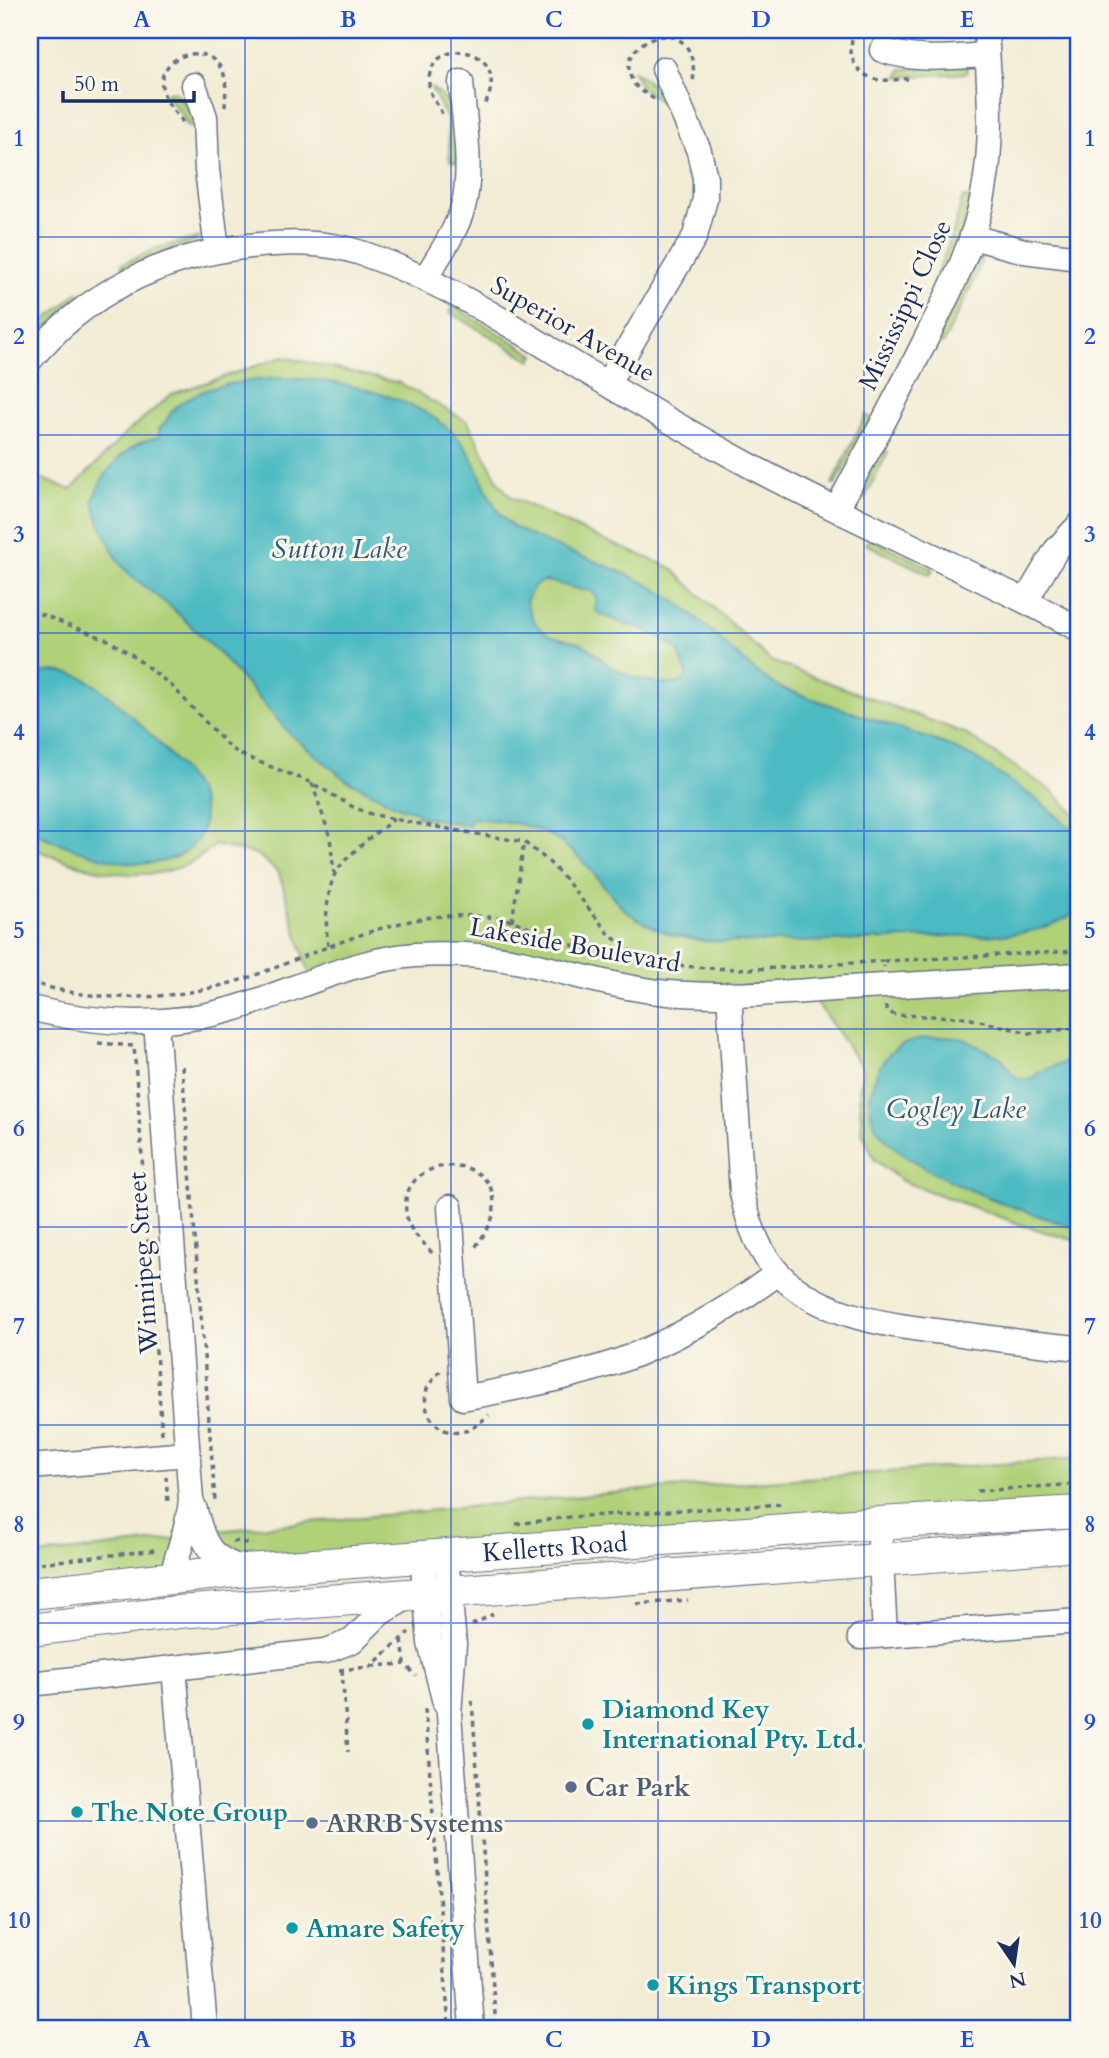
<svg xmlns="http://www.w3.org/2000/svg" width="1109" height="2058" font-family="Cardo,serif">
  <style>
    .green { fill: #b1d179; stroke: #66806c; stroke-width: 2 }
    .water { fill: #4cbac2; stroke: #347490; stroke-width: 2; fill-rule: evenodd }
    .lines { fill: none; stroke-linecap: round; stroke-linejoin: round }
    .minor-casing { stroke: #667187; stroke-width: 27 }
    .major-casing { stroke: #667187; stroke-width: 34 }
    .path { stroke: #667187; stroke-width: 3.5; stroke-dasharray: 5 5; stroke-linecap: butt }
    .minor { stroke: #fff; stroke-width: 24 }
    .major { stroke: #fff; stroke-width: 32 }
    .grid { fill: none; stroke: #1d4ed8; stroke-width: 2; stroke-opacity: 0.55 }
    .culture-dot { fill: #0f9aa8; stroke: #fbf7ec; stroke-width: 2.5 }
    .service-dot { fill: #5c6f8a; stroke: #fbf7ec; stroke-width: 2.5 }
    .labels { text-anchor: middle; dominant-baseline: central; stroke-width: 6; stroke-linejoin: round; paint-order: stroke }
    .street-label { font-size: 26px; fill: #1b2f5e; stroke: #fbf7ec }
    .culture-label { font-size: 26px; font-weight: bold; fill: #0d838f; stroke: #fbf7ec; text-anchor: start }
    .service-label { font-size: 26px; font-weight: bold; fill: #4e5e75; stroke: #fbf7ec; text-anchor: start }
    .water-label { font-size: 28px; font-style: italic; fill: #2a597c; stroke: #fbf7ec }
    .neatline { fill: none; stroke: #1d4ed8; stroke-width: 2.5 }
    .grid-label { font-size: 23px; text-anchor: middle; font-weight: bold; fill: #1d4ed8 }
  </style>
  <rect width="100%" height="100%" fill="#fbf7ec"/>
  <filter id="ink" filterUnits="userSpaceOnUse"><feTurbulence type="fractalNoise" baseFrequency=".0143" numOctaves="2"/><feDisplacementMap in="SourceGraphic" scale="14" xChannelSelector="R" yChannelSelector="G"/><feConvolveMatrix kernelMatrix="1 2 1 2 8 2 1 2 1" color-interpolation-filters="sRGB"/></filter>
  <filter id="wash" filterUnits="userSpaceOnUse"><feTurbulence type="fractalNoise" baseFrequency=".00686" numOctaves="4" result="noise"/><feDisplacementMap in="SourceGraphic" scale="28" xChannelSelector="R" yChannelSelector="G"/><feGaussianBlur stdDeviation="1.57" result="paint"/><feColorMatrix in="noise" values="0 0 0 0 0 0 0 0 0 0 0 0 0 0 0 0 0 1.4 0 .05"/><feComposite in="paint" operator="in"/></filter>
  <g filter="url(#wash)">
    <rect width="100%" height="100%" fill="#f2ecd4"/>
    <g class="green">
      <path d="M 957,65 L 967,67 L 967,73 L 898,77 L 902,69 Z"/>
      <path d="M 633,71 C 657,84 669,107 682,131 L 675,134 L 662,103 L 641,87 Z"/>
      <path d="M 431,88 C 458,101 455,137 458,163 L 450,161 L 447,118 Z"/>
      <path d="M 174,91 L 193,114 L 197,126 L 188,127 C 184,114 172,105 166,93 Z"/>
      <path d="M 963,197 L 970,199 L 960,235 L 938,288 L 932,286 L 953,233 Z"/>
      <path d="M 200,237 L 194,242 L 156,255 L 124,269 L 122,264 L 158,248 Z"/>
      <path d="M 977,257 L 982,257 L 974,280 L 943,344 L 936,341 Z"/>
      <path d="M 78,292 L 82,296 L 30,342 L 30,334 Z"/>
      <path d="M 453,306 L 535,355 L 531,360 L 449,312 Z"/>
      <path d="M 283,357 L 400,383 L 468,422 L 499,483 L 511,497 L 603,540 L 670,567 L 771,661 L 964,733 L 1052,791 L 1079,818 L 1079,1242 L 1022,1225 L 902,1181 L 875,1160 L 862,1132 L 859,1092 L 863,1069 L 809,991 L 729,994 L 490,957 L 311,980 L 279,873 L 258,855 L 215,845 C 204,854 192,864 178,868 C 130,884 75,866 30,847 L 30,474 L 71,490 L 126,433 L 172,394 Z"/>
      <path d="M 866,415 L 872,419 L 835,485 L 832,484 Z"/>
      <path d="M 881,448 L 888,452 L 864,500 L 860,498 L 862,490 Z"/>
      <path d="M 869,538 L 933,569 L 930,575 L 866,544 Z"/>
      <path d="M 1079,1458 L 1079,1512 L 246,1570 L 201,1534 L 217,1531 L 644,1490 Z"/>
      <path d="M 185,1538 L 172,1577 L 30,1593 L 30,1556 Z"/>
    </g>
    <g class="water">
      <path d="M 275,378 C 336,378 435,396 469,453 C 483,477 489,507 512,526 C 560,553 617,564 664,594 C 707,620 737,663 781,688 L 945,744 L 975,758 L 1039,801 L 1079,835 L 1078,911 C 1062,922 1044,929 1025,932 C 1000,937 975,935 950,936 C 890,939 830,942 770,942 C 732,942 690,945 655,928 C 622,913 618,903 596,876 C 558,830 529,822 471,818 L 469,825 L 418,816 L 415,811 L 401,808 L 346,780 L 290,734 L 219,653 L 172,608 L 130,575 L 118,561 L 100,524 L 93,501 C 101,472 129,441 159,437 L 159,429 C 167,423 168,414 176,407 C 202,384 242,382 275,378 ZM 544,581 C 562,582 574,591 591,591 L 597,599 L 595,610 L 602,615 L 629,626 L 642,628 L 663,639 L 678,650 L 687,674 L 684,681 C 667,690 623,676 607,664 C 598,658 593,649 582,644 C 571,639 556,639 546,633 C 534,625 530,614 526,601 L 535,585 Z"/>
      <path d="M 52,671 C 67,672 79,674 92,683 C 119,701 195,773 202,803 C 206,819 204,836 191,847 C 150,884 73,849 30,831 L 30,675 Z"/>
      <path d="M 948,1037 L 964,1039 L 1002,1058 L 1012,1074 L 1019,1079 L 1030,1079 L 1041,1071 L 1079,1057 L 1079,1228 C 1033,1216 890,1168 873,1120 C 867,1106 871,1087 877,1073 C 890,1041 916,1038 948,1037 Z"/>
    </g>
  </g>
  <g filter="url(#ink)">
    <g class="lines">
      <g class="minor-casing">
        <g id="minor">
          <path d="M 882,50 C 918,62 950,57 987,55"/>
          <path d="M 194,85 L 205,117 L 207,170 L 217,250"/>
          <path d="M 972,237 L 1024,251 L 1079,258"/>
          <path d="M 425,279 C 438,257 456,232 463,207 C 473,171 464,120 461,82"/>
          <path d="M 30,360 C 86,292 163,256 250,246 C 287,242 325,241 361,253 C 436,278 504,321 571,362 C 631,399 693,435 756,469 C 862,525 973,572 1079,629"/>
          <path d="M 607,384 L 695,236 L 705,199 L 705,178 L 699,151 L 664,69"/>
          <path d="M 837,509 C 867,452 898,396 926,339 C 950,291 975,243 984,190 C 994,136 989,84 986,30"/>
          <path d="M 1026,600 L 1056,550 L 1079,525"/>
          <path d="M 729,994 L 742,1193 C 748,1222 758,1252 779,1274 C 826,1322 906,1327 968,1335 C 1005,1340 1042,1345 1079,1348"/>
          <path d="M 30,1008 C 98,1025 168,1028 236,1008 C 296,990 351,960 415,955 C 451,953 486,955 521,962 C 571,973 617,988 668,993 C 728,998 789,992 849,988 C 926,983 1003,979 1079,975"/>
          <path d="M 156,1022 L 191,1500 C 188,1531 178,1548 172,1577"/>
          <path d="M 450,1207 L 463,1398 C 515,1388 569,1378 619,1361 C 677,1340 729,1309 778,1273"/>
          <path d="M 30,1467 L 188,1454"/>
          <path d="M 194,1507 C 205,1546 207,1557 246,1570"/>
          <path d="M 879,1523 L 885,1635"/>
          <path d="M 446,1556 L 454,1644 L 449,1714 L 472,2028"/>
          <path d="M 422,1557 L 430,1643 L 445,1703"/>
          <path d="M 860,1637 L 1079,1621"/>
          <path d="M 174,1668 L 205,2028"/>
          <path d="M 30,1684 L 326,1651 L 352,1641 L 380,1613 L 408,1597"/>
        </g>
      </g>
      <g class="major-casing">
        <g id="major">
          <path id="s1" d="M 30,1593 L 246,1570 L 879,1523 L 1079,1512"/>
          <path d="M 30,1630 L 178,1612 L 1079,1545"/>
        </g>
      </g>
      <g class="path">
        <path d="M 856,30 C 844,52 854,76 880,80 C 889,81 899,79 908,79"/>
        <path d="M 907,30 L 915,35"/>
        <path d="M 654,99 C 648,95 641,91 636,86 C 602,43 702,0 693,84"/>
        <path d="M 442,114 C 438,104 429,96 429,84 C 426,33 517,44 484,107"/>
        <path d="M 183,122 C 176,114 168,105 164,94 C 150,59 205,37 222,70 C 228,81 225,97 225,109"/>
        <path d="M 30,388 L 38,379"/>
        <path d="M 30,610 L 108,640 L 131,654 L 172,686 L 230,748 L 244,756 L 312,783 L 353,807 L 371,814 L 408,822 L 524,842 L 547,860 L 566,880 L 610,935 L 638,957"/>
        <path d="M 312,783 L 330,837 L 334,873"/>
        <path d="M 512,921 L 524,842"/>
        <path d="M 328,946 C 325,926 326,896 334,876 C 343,857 377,832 394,819"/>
        <path d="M 884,961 L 1079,951"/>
        <path d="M 30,982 C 107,1007 193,1000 269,970 C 324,949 386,920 445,916 C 466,915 489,916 509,920 C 522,923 535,932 548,937 C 567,945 589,949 609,953 C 631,958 655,962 677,965 C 745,974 816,965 884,961 L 884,967"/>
        <path d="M 886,1006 L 886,1011 L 895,1015 L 963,1017 L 1030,1033 L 1079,1028"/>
        <path d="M 98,1043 L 134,1046 L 162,1435"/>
        <path d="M 182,1066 L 215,1501"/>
        <path d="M 432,1253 C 425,1243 413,1235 409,1224 C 384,1152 506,1144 493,1215 C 490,1229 481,1237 475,1248"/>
        <path d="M 440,1371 C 436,1377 430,1382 427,1389 C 420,1411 437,1436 461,1432 C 473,1430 480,1422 489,1415"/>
        <path d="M 166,1476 L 168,1503"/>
        <path d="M 977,1491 L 1079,1484"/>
        <path d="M 516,1524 L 570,1517 L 784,1504"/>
        <path d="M 233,1541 L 253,1544"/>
        <path d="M 30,1564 L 157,1550"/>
        <path d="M 637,1604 L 688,1600"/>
        <path d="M 472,1625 L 493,1614"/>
        <path d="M 402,1640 L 405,1664 L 416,1676"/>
        <path d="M 372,1666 L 405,1664"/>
        <path d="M 339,1670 L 370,1667 L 409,1632"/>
        <path d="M 342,1670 L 348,1752"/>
        <path d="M 472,1701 L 496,2028"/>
        <path d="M 425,1709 L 449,2028"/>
      </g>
      <use href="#minor" class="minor"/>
      <use href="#major" class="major"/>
    </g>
  </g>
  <path class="grid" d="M 245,30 L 245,2028M 451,30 L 451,2028M 658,30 L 658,2028M 864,30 L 864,2028M 30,237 L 1079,237M 30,435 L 1079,435M 30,633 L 1079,633M 30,831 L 1079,831M 30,1029 L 1079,1029M 30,1227 L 1079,1227M 30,1425 L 1079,1425M 30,1623 L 1079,1623M 30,1821 L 1079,1821"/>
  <g class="culture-dot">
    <circle cx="588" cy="1724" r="7"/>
    <circle cx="77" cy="1812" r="7"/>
    <circle cx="292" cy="1928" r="7"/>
    <circle cx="653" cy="1985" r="7"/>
  </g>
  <g class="service-dot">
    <circle cx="571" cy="1787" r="7"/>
    <circle cx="312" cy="1823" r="7"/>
  </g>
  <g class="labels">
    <g class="street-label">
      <text transform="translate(905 305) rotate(-65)">Mississippi Close</text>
      <text transform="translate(573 329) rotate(30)">Superior Avenue</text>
      <text transform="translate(575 945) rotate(10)">Lakeside Boulevard</text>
      <text transform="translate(143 1263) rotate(-94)">Winnipeg Street</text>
      <text stroke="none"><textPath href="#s1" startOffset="527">Kelletts Road</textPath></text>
    </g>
    <g class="culture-label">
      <text x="602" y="1709">Diamond Key<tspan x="602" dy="30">International Pty. Ltd.</tspan></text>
      <text x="91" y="1812">The Note Group</text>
      <text x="306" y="1928">Amare Safety</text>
      <text x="667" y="1985">Kings Transport</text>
    </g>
    <g class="service-label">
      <text x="585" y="1787">Car Park</text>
      <text x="326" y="1823">ARRB Systems</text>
    </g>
    <g class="water-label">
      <text x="339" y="549">Sutton Lake</text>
      <text x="956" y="1109">Cogley Lake</text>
    </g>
  </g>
  <rect width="1109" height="2058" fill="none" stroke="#fbf7ec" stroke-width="77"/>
  <g transform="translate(1014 1964) rotate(167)" stroke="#fbf7ec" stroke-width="5" paint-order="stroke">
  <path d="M0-5L12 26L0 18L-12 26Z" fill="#1b2f5e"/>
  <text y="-10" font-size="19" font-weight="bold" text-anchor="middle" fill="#1b2f5e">N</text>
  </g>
  <path d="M63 91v10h131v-10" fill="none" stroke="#1b2f5e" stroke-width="3.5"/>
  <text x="74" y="91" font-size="21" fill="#1b2f5e" stroke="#fbf7ec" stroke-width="5" paint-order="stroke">50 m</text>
  <rect x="38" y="38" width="1032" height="1982" class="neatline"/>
  <g class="grid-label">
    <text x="142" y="27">A</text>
    <text x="348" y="27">B</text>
    <text x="554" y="27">C</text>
    <text x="761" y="27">D</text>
    <text x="967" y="27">E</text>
    <text x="19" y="146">1</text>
    <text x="1090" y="146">1</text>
    <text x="19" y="344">2</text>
    <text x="1090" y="344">2</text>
    <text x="19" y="542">3</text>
    <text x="1090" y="542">3</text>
    <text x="19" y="740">4</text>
    <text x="1090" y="740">4</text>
    <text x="19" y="938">5</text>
    <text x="1090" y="938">5</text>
    <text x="19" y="1136">6</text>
    <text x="1090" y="1136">6</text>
    <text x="19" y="1334">7</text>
    <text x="1090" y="1334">7</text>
    <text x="19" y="1532">8</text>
    <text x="1090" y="1532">8</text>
    <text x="19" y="1730">9</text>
    <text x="1090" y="1730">9</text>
    <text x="19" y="1928">10</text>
    <text x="1090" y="1928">10</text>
    <text x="142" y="2047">A</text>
    <text x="348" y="2047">B</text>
    <text x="554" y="2047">C</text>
    <text x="761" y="2047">D</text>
    <text x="967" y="2047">E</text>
  </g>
</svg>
